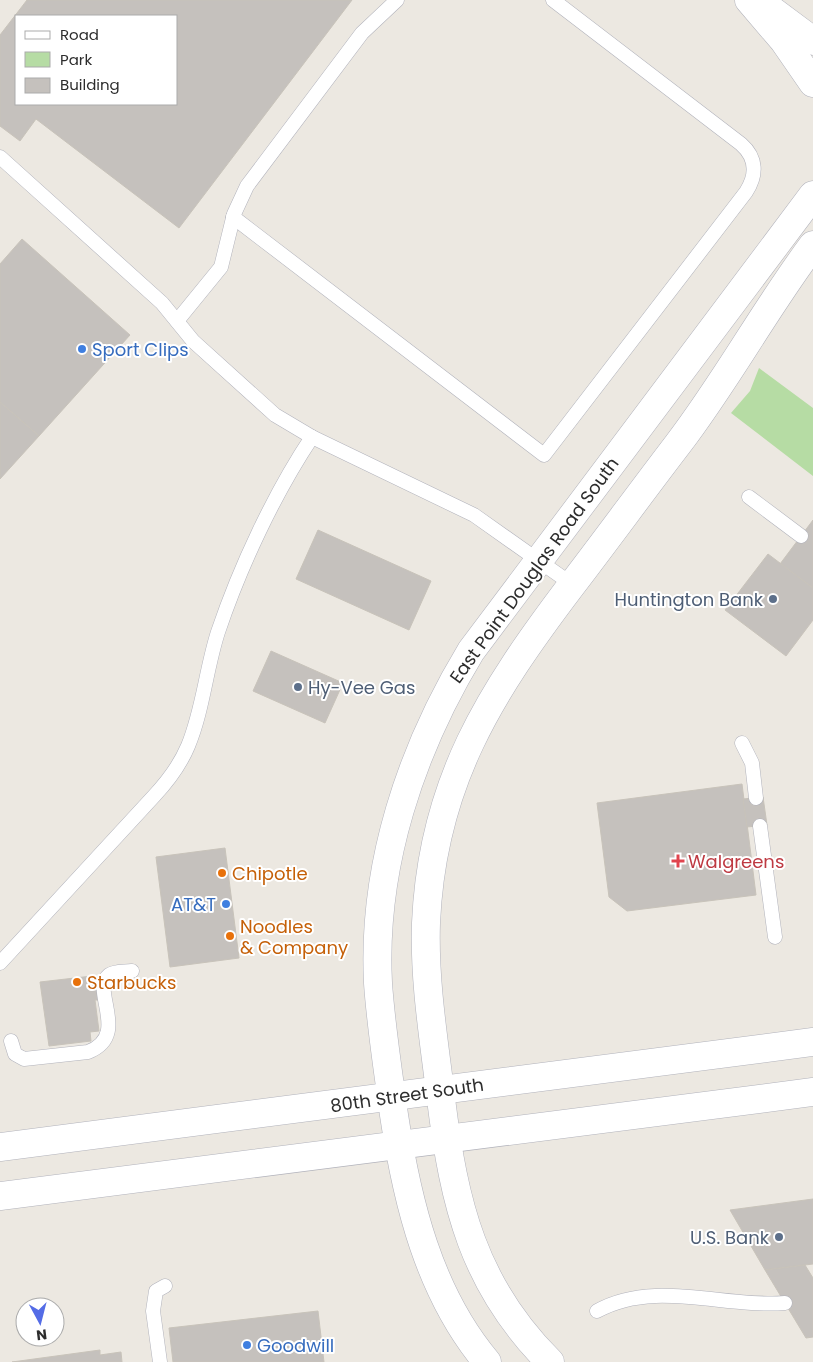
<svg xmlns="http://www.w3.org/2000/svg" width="813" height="1362" font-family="Poppins,sans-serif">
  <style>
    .green { fill: #b6dca4 }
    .building { fill: #c5c1bd; stroke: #c8c3ba; fill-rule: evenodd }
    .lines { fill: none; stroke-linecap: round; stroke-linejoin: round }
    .lane-casing { stroke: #b1b2bb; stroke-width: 15 }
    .secondary-casing { stroke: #b1b2bb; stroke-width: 29 }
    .lane { stroke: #fff; stroke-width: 14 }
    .secondary { stroke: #fff; stroke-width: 28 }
    .shop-dot { fill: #3f7fe0; stroke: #fff; stroke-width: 2 }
    .service-dot { fill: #5c6f8a; stroke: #fff; stroke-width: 2 }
    .health-dot { fill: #e0444e; stroke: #fff; stroke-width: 2 }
    .food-dot { fill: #e8710a; stroke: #fff; stroke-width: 2 }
    .labels { text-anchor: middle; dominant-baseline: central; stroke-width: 4; stroke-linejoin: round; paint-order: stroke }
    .shop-label { font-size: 18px; fill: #366cbe; stroke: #fff; text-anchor: start }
    .street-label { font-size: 18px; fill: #2d2d2d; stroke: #fff }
    .service-label { font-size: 18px; fill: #4e5e75; stroke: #fff; text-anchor: end }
    .health-label { font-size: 18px; fill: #be3a42; stroke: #fff; text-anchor: start }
    .food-label { font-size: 18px; fill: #c56008; stroke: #fff; text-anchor: start }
  </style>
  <rect width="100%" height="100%" fill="#ece8e1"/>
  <path class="green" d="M 759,368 L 813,408 L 813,476 L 731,413 L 750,391 Z"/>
  <g class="building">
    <path d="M 27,0 L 352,0 L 179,228 L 36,119 L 20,141 L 0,126 L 0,35 ZM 16,16 L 176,16 L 176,104 L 16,104 Z"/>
    <path d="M 22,239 L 130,335 L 39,436 L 0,402 L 0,264 Z"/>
    <path d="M 0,402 L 39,436 L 0,479 Z"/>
    <path d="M 813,520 L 813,588 L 780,564 Z"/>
    <path d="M 318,530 L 431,581 L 409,630 L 296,579 Z"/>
    <path d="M 768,554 L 813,588 L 813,620 L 786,656 L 725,610 Z"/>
    <path d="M 271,651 L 343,683 L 325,723 L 253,691 Z"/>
    <path d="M 742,784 L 756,895 L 627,911 L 609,897 L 597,803 Z"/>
    <path d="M 763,797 L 767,825 L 747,827 L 743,799 Z"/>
    <path d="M 225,848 L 239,958 L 170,967 L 156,857 Z"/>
    <path d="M 92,976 L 93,988 L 97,988 L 99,1000 L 95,1000 L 99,1031 L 90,1032 L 91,1041 L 49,1046 L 40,982 Z"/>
    <path d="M 813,1199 L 813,1264 L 765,1270 L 730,1210 Z"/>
    <path d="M 805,1265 L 813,1278 L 813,1337 L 806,1338 L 765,1270 Z"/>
    <path d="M 318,1311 L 324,1362 L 173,1362 L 169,1328 Z"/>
    <path d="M 100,1350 L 100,1355 L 121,1352 L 122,1362 L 12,1362 Z"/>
  </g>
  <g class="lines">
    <g class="lane-casing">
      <g id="lane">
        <path d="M 0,157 L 162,303 L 193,341 L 275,415 L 312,437 L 474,515 L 573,585"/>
        <path d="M 233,217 L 544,455 L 746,192 C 757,175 757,158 741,144 L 553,0"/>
        <path d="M 177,321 L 221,267 L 234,214 L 247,186 L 362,33 L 397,0"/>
        <path d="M 749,497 L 801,536"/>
        <path d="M 742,743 L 752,763 L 756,798"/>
        <path d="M 760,826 L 775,937"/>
        <path d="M 0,963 L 154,796 C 168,781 180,765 188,746 C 203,710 206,669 218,632 C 240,567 274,494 312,437"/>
        <path d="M 11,1041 L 15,1054 L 24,1059 L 88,1052 C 131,1035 90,990 109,975 C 114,971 125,972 132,971"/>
        <path d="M 597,1311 C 654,1279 724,1308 785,1303"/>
        <path d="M 160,1362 L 153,1311 L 156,1291 L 165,1286"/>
      </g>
    </g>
    <g class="secondary-casing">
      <g id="secondary">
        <path d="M 749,0 L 784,41 L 813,83"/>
        <path d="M 770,9 L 813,41"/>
        <path d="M 0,1147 L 813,1042"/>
        <path d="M 0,1196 L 813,1092"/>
        <path d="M 487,1362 C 429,1293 407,1202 394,1115 C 388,1071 381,1027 378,983 C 372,866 411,750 471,651 L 813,195"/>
        <path d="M 550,1362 C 473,1285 454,1204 441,1099 C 434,1040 424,982 426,923 C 432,783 490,693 571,586 C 607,539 642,491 678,444 C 727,380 765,309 813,245"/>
      </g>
    </g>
    <use href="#lane" class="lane"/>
    <use href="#secondary" class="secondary"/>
  </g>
  <g class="shop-dot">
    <circle cx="82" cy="349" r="5"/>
    <circle cx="226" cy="904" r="5"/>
    <circle cx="247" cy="1345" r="5"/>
  </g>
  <g class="service-dot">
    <circle cx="773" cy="599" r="5"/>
    <circle cx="298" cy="687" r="5"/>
    <circle cx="779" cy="1237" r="5"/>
  </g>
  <path class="health-dot" d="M675.5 853.5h5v5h5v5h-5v5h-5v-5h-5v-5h5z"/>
  <g class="food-dot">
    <circle cx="222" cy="873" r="5"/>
    <circle cx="230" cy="936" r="5"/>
    <circle cx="77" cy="982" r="5"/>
  </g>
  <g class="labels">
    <g class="shop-label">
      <text x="92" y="349">Sport Clips</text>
      <text x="216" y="904" text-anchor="end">AT&amp;T</text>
      <text x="257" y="1345">Goodwill</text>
    </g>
    <g class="street-label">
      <text transform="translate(534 570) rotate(-54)">East Point Douglas Road South</text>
      <text transform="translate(407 1095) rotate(-8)">80th Street South</text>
    </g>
    <g class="service-label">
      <text x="763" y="599">Huntington Bank</text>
      <text x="308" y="687" text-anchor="start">Hy-Vee Gas</text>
      <text x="769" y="1237">U.S. Bank</text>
    </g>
    <g class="health-label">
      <text x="688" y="861">Walgreens</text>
    </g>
    <g class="food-label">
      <text x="232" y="873">Chipotle</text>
      <text x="240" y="926">Noodles<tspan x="240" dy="21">&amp; Company</tspan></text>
      <text x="87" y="982">Starbucks</text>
    </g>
  </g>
  <rect x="15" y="15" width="162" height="90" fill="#ffffff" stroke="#ababab"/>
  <rect x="25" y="31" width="25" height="8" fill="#ffffff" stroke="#ababab"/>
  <text x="60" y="40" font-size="15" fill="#2d2d2d">Road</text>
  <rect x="25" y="52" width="25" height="15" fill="#b6dca4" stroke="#ababab"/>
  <text x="60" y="65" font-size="15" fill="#2d2d2d">Park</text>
  <rect x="25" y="78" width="25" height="15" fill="#c5c1bd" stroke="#ababab"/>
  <text x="60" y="90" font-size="15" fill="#2d2d2d">Building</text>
  <g transform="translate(40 1322) rotate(173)"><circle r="24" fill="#ffffff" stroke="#ababab"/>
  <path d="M0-4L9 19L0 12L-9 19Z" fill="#546ce6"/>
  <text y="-8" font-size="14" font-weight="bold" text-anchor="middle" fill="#2d2d2d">N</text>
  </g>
</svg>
